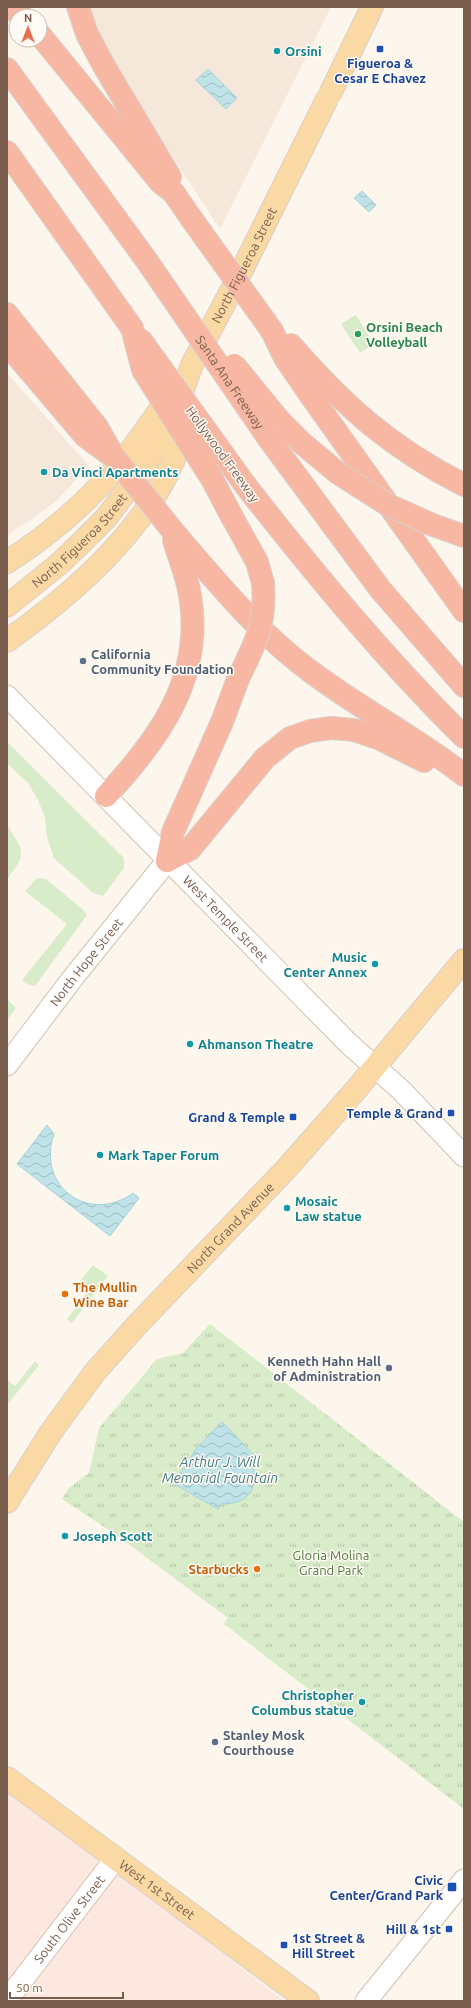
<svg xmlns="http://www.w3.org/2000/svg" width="471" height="2008" font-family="Ubuntu,sans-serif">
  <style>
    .residential { fill: #f5e8da }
    .commercial { fill: #fde8e0 }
    .green { fill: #d8ecc9 }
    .park { fill: url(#park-tufts) }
    .water { fill: url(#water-waves); stroke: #a5d3da }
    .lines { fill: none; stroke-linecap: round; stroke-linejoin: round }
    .secondary-casing { stroke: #d6c0b0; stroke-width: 23 }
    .primary-casing { stroke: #dad1cd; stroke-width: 24 }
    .motorway-casing { stroke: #dad1cd; stroke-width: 24 }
    .secondary { stroke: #fff; stroke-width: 21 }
    .primary { stroke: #fbd9a5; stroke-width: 22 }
    .motorway { stroke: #f7b7a3; stroke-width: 22 }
    .motorway-bridge-casing { stroke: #dad1cd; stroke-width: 24; stroke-linecap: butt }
    .motorway-bridge { stroke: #f7b7a3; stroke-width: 22 }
    .transit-dot { fill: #1a4fb4; stroke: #fffaf3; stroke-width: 1.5 }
    .culture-dot { fill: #0f9aa8; stroke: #fffaf3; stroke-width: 1.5 }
    .leisure-dot { fill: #2e9e5b; stroke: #fffaf3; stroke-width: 1.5 }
    .service-dot { fill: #5c6f8a; stroke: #fffaf3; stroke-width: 1.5 }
    .food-dot { fill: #e8710a; stroke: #fffaf3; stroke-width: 1.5 }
    .labels { text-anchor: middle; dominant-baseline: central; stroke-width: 3; stroke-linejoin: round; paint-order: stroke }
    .culture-label { font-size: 13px; font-weight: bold; fill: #0d838f; stroke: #fffaf3; text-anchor: start }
    .transit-label { font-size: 13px; font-weight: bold; fill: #164399; stroke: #fffaf3; text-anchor: end }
    .street-label { font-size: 13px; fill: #7a5c4d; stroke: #fffaf3 }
    .leisure-label { font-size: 13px; font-weight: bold; fill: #27864d; stroke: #fffaf3; text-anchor: start }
    .service-label { font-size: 13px; font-weight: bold; fill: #4e5e75; stroke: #fffaf3; text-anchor: start }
    .food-label { font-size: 13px; font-weight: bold; fill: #c56008; stroke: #fffaf3; text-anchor: start }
    .park-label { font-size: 13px; fill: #537a41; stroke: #fffaf3 }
    .water-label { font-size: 14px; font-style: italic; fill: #437c86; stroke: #fffaf3 }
  </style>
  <defs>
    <pattern id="park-tufts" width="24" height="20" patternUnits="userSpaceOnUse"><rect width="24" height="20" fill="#d8ecc9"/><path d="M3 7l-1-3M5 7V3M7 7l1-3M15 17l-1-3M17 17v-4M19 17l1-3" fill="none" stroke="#b4c2a5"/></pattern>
    <pattern id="water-waves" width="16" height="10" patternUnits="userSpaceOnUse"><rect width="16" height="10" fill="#bfe3e8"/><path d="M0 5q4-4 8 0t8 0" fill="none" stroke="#a0bbbe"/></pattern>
  </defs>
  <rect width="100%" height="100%" fill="#fdf6ec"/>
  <g class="residential">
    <path d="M 90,7 L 331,7 L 220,229 L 144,114 L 101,38 Z"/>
    <path d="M 7,373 L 89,466 L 55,502 L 7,536 Z"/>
  </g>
  <path class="commercial" d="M 7,1787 L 284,2001 L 7,2001 Z"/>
  <g class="green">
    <path d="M 356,315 L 374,344 L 360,353 L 341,324 Z"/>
    <path d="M 7,742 L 124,858 L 124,868 L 103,896 L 93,893 L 54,858 L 47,837 L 45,818 L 38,800 L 28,783 L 7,763 Z"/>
    <path d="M 7,825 C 24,853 28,852 7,879 Z"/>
    <path d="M 39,878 L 46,879 L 82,909 L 87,915 L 35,986 L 30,985 L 22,980 L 67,924 L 25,891 L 35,880 Z"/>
    <path d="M 7,999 L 16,1008 L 7,1020 Z"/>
    <path d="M 93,1265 L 108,1276 L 72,1323 L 67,1319 L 87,1293 L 76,1286 Z"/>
    <path d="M 35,1361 L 39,1365 L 7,1405 L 7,1380 L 15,1386 Z"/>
  </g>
  <path class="park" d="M 210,1324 L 464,1522 L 464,1809 L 224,1624 L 228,1618 L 112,1532 L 62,1499 L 69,1488 L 89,1473 L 99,1428 L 157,1359 L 183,1353 Z"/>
  <g class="water">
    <path d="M 208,69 L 237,98 L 226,109 L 196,80 Z"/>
    <path d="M 362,191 L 376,205 L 369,212 L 354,198 Z"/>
    <path d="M 47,1125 L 54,1134 C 36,1186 89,1225 133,1193 L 139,1198 L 110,1236 L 17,1164 Z"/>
    <path d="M 222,1422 L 258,1459 L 252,1463 C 261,1488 247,1505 221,1504 L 218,1509 L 174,1484 L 196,1449 Z"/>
  </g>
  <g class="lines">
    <g class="secondary-casing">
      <g id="secondary">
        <path id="s1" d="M 7,696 L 348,1043 L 401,1090 L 464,1156"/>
        <path id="s2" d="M 7,1065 L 72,979 L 167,861"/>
        <path id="s3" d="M 7,2000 L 116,1858"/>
        <path d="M 366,2001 L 464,1880"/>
      </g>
    </g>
    <g class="primary-casing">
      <g id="primary">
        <path d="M 331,92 L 372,7"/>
        <path d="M 7,562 C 53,533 93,497 127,455 C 144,434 158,411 174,390"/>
        <path id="s4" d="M 7,606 L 59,564 L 83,541 L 106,518 L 144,468 L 173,416 L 192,365 L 243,268 L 326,101"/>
        <path d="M 7,641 C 71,595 139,537 172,464 C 178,450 185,433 187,418"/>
        <path id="s5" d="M 7,1502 L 51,1432 L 95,1372 L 137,1325 L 287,1168 L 354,1092 L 464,960"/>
        <path id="s6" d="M 7,1778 L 308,2001"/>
      </g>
    </g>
    <g class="motorway-casing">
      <g id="motorway">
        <path d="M 11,7 L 21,16"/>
        <path d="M 78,7 L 87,34 L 104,66 L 170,177"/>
        <path d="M 40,35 L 161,183 L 173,192 L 191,218"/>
        <path d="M 7,69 L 147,261"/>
        <path d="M 7,152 L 132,328"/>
        <path d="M 7,314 L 97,427 L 114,457"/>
        <path d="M 272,331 L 285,358 L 311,396 L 464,611"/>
        <path d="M 7,344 L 85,436 L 108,453"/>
        <path d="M 291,345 C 344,406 391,448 464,485"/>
        <path d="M 279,420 L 303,444 L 338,473"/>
        <path d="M 269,439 L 380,589 L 464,686"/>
        <path d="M 246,486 C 314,573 385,659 464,737"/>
        <path d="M 231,515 L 257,562 L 263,583"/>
        <path d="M 433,525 L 464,536"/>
        <path d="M 172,530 C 215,580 256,631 310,671 C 359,708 415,737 464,775"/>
        <path d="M 106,796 C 159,739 204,678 190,595 C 187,576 179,558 174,540"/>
        <path d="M 167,861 L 190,849 L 265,758 L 290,738 L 310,731 L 331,728 L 354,730 L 380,739 L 424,761"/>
        <path d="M 167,861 L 173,832 L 222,722 L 238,679"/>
      </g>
    </g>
    <use href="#secondary" class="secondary"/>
    <use href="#primary" class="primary"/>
    <use href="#motorway" class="motorway"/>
    <g class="motorway-bridge-casing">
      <g id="motorway-bridge">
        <path d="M 191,218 L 272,331"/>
        <path id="s7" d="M 147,261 L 269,439"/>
        <path d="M 132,328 L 143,370 L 212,479 L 231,515"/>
        <path d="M 140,339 L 246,486"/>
        <path d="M 234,365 L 279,420"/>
        <path d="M 114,457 L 172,530"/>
        <path d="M 338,473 L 388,505 L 433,525"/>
        <path d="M 238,679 C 256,641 266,626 263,583"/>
      </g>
    </g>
    <use href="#motorway-bridge" class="motorway-bridge"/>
  </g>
  <g class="transit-dot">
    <rect x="376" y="45" width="8" height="8" rx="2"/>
    <rect x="447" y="1109" width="8" height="8" rx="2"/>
    <rect x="289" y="1113" width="8" height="8" rx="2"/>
    <rect x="447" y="1882" width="10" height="10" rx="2"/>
    <rect x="445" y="1925" width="8" height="8" rx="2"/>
    <rect x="280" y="1941" width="8" height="8" rx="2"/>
  </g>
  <g class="culture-dot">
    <circle cx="277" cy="51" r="4"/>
    <circle cx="44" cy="472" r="4"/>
    <circle cx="375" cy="964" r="4"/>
    <circle cx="190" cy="1044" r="4"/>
    <circle cx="100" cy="1155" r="4"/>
    <circle cx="287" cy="1208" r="4"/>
    <circle cx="65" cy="1536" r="4"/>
    <circle cx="362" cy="1702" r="4"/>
  </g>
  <circle class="leisure-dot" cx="358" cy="334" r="4"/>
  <g class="service-dot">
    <circle cx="83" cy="661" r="4"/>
    <circle cx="389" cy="1368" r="4"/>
    <circle cx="215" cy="1742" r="4"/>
  </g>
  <g class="food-dot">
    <circle cx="65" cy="1294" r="4"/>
    <circle cx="257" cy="1569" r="4"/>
  </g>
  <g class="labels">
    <g class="culture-label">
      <text x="285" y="51">Orsini</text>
      <text x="52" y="472">Da Vinci Apartments</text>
      <text x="367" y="957" text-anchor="end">Music<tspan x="367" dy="15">Center Annex</tspan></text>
      <text x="198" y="1044">Ahmanson Theatre</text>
      <text x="108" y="1155">Mark Taper Forum</text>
      <text x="295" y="1201">Mosaic<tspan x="295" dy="15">Law statue</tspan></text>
      <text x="73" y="1536">Joseph Scott</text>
      <text x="354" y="1695" text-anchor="end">Christopher<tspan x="354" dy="15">Columbus statue</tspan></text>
    </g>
    <g class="transit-label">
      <text x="380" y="63" text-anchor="middle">Figueroa &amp;<tspan x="380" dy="15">Cesar E Chavez</tspan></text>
      <text x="443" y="1113">Temple &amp; Grand</text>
      <text x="285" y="1117">Grand &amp; Temple</text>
      <text x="443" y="1880">Civic<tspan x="443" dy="15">Center/Grand Park</tspan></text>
      <text x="441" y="1929">Hill &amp; 1st</text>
      <text x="292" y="1938" text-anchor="start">1st Street &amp;<tspan x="292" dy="15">Hill Street</tspan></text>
    </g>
    <g class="street-label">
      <text stroke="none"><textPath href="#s4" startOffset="422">North Figueroa Street</textPath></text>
      <text stroke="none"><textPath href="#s7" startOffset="147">Santa Ana Freeway</textPath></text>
      <text transform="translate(223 454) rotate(54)">Hollywood Freeway</text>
      <text stroke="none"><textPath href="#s4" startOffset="98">North Figueroa Street</textPath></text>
      <text stroke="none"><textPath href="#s1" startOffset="312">West Temple Street</textPath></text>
      <text stroke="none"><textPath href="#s2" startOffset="130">North Hope Street</textPath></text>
      <text stroke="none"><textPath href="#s5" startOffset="355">North Grand Avenue</textPath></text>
      <text stroke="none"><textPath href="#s6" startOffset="187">West 1st Street</textPath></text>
      <text stroke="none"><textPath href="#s3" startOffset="102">South Olive Street</textPath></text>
    </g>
    <g class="leisure-label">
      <text x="366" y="327">Orsini Beach<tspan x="366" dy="15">Volleyball</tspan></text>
    </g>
    <g class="service-label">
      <text x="91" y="654">California<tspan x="91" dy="15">Community Foundation</tspan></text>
      <text x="381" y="1361" text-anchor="end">Kenneth Hahn Hall<tspan x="381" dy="15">of Administration</tspan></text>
      <text x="223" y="1735">Stanley Mosk<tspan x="223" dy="15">Courthouse</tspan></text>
    </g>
    <g class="food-label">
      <text x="73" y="1287">The Mullin<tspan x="73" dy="15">Wine Bar</tspan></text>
      <text x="249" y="1569" text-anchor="end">Starbucks</text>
    </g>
    <g class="park-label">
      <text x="331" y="1555">Gloria Molina<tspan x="331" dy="15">Grand Park</tspan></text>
    </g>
    <g class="water-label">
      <text x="220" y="1462">Arthur J. Will<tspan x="220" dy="16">Memorial Fountain</tspan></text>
    </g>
  </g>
  <rect width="471" height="2008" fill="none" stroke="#7a5c4d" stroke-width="16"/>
  <g transform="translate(28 28)"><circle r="19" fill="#fffaf3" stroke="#cabbb1"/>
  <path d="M0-3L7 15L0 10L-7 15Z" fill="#e76f51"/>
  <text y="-6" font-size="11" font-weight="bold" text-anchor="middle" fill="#7a5c4d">N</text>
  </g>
  <path d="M10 1992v6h113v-6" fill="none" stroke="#7a5c4d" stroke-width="2"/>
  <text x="16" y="1992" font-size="12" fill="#7a5c4d" stroke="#fffaf3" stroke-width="3" paint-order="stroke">50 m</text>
</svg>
